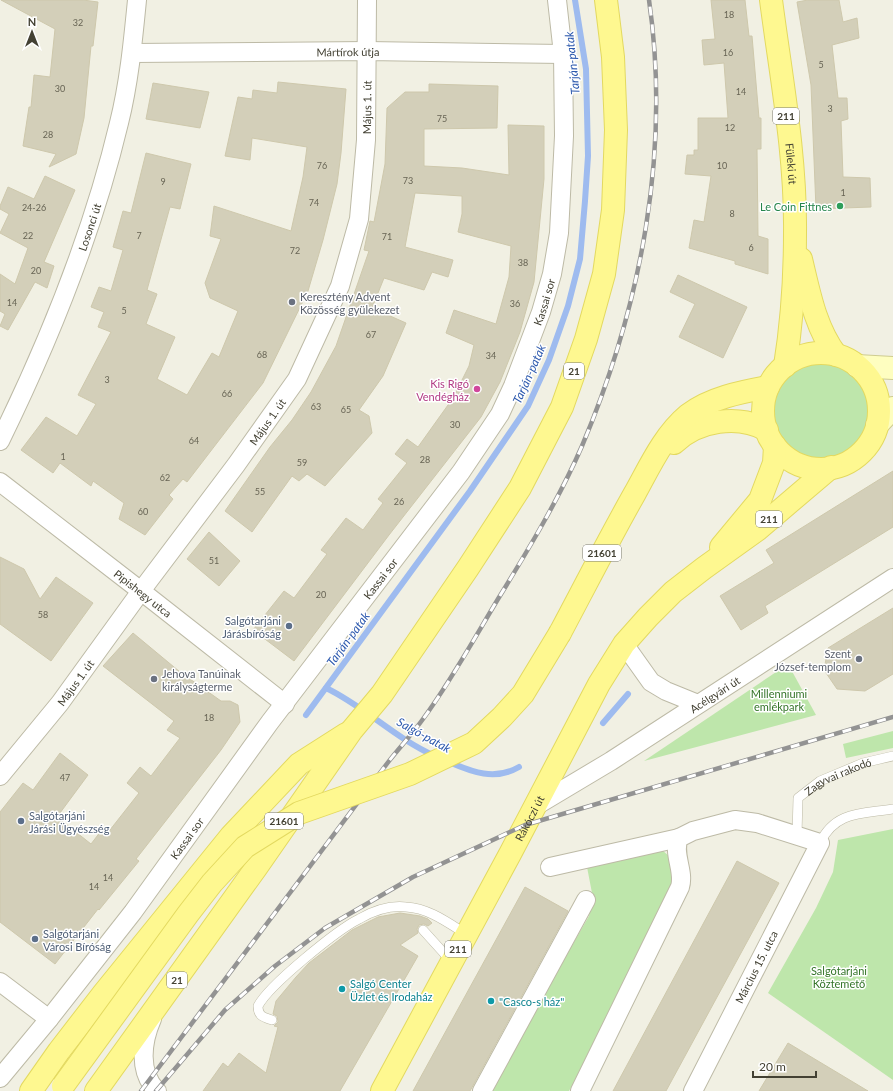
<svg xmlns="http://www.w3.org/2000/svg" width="893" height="1091" font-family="Lato,sans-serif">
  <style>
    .green { fill: #bee6ab }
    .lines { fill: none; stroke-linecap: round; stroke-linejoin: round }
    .stream { stroke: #9ebbef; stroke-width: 6 }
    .building { fill: #d3cfb9; stroke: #cec8ac }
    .service-casing { stroke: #bdbaa6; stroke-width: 10 }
    .minor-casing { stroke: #bdbaa6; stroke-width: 20 }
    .secondary-casing { stroke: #cecc91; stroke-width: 24 }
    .primary-casing { stroke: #e3d960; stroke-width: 24 }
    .service { stroke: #fff; stroke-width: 9 }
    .minor { stroke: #fff; stroke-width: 18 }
    .secondary { stroke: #fefec0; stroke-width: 22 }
    .primary { stroke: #fef890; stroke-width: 22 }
    .rail-casing { stroke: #939393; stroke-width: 4.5 }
    .rail { stroke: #fff; stroke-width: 3; stroke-dasharray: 9; stroke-linecap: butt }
    .primary-bridge-casing { stroke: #e3d960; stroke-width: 24; stroke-linecap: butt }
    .primary-bridge { stroke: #fef890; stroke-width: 22 }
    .leisure-dot { fill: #2e9e5b; stroke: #fff; stroke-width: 1.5 }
    .worship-dot { fill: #6b7280; stroke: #fff; stroke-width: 1.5 }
    .hotel-dot { fill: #d1479c; stroke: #fff; stroke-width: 1.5 }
    .service-dot { fill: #5c6f8a; stroke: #fff; stroke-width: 1.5 }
    .culture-dot { fill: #0f9aa8; stroke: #fff; stroke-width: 1.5 }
    .labels { text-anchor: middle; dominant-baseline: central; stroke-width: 3; stroke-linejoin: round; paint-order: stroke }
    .number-label { font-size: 9px; fill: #676454 }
    .shield { fill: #fff; stroke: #7b7a70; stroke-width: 1 }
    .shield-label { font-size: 10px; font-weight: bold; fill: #434133 }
    .street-label { font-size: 11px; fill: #434133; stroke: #fff }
    .leisure-label { font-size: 11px; fill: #27864d; stroke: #fff; text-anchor: end }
    .worship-label { font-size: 11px; fill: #5b616d; stroke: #fff; text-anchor: start }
    .hotel-label { font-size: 11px; fill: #b23c85; stroke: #fff; text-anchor: end }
    .service-label { font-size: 11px; fill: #4e5e75; stroke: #fff; text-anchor: start }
    .park-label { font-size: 11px; fill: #337428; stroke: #fff }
    .culture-label { font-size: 11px; fill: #0d838f; stroke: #fff; text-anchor: start }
    .water-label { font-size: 12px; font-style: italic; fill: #2e5aae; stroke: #fff }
  </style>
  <rect width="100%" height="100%" fill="#f1f0e3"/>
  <g class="green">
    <circle cx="821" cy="410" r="58"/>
    <path d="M 788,664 L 816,715 L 644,761 Z"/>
    <path d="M 893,731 L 893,748 L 846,758 L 843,744 Z"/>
    <path d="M 893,829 L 893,1080 L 768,993 L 816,908 L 833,872 L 838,840 Z"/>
    <path d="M 662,850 L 670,857 L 674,875 L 673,893 L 569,1091 L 488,1091 L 589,916 L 592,893 L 587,867 Z"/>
  </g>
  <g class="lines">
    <g class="stream">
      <path d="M 326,688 C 364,706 396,739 435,756"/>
      <path d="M 306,715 L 470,491 L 528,406 L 549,360 L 568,306 L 580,259 L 585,201 L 588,156 L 586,69 L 575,0"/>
      <path d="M 603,723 L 628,694"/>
      <path d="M 449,762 C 472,772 495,781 519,767"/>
    </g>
  </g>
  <g class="building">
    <path d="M 1,0 L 83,0 L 98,2 L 93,46 L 91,46 L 84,118 L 76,154 L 49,167 L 56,154 L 23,146 L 29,107 L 31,107 L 34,75 L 50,77 L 55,29 Z"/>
    <path d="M 711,0 L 745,0 L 749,36 L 752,36 L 759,118 L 761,118 L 761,149 L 757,149 L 758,236 L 768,239 L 768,274 L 735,264 L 735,261 L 689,248 L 694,220 L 704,222 L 711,176 L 685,174 L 687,155 L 694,155 L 694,150 L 698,150 L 698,118 L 728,118 L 724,63 L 704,65 L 702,40 L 715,39 Z"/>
    <path d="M 808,0 L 839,0 L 843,22 L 857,18 L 859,38 L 832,45 L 838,98 L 847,98 L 848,119 L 841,121 L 843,177 L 870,178 L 871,207 L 816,209 L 811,85 L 797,2 Z"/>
    <path d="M 278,82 L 346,89 L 341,153 L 337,184 L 323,240 L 308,291 L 263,383 L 187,482 L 183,479 L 169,495 L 173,499 L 145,535 L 119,519 L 124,503 L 93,481 L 91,486 L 60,463 L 53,473 L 21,450 L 46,417 L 77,436 L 96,404 L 78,395 L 111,332 L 98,327 L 104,312 L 91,307 L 99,287 L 111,291 L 123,250 L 113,247 L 123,211 L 131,213 L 146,153 L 191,164 L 180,209 L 170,207 L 147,290 L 157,294 L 146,324 L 175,337 L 157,379 L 187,395 L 212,353 L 219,357 L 238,311 L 210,298 L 205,283 L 221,239 L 210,236 L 214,206 L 291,231 L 303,177 L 307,147 L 252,138 L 250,160 L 225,156 L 238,97 L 252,99 L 253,90 L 277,93 Z"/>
    <path d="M 153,83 L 209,92 L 200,128 L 146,119 Z"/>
    <path d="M 429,84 L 498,86 L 497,128 L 424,129 L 424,166 L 462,168 L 509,175 L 508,125 L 544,126 L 544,179 L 534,282 L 520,332 L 500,382 L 481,417 L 389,535 L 294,661 L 253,630 L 284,591 L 294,598 L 327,554 L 321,550 L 346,518 L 363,530 L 383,503 L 378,499 L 407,463 L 395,454 L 407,439 L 418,447 L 453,398 L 469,366 L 474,345 L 446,333 L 454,310 L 496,324 L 509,277 L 511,246 L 458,232 L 462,214 L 462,196 L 415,193 L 405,247 L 453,260 L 448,277 L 432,272 L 424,290 L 384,278 L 372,308 L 406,323 L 383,376 L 359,410 L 369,416 L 372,433 L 325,486 L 307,474 L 299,481 L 292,476 L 252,532 L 225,511 L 270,447 L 292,420 L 311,392 L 336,346 L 369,251 L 364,250 L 370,221 L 374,222 L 385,164 L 387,108 L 405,92 L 429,92 Z"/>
    <path d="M 45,176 L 75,190 L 44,262 L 54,266 L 47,288 L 35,282 L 8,330 L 0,326 L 5,314 L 0,311 L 0,274 L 15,284 L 28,248 L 0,233 L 9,214 L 0,209 L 0,206 L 8,187 L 34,199 Z"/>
    <path d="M 678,275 L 747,307 L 723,358 L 679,337 L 695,304 L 670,292 Z"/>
    <path d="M 893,471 L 893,527 L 765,606 L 768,613 L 741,630 L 720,596 L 774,563 L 766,550 Z"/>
    <path d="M 209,532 L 240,561 L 219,586 L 187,559 Z"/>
    <path d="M 0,557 L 24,569 L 40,599 L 56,577 L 93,603 L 51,661 L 0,624 Z"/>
    <path d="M 893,608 L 893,674 L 865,691 L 837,689 L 824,670 L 828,648 Z"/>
    <path d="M 133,633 L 180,672 L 221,701 L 230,701 L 238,705 L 240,722 L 221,750 L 136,859 L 139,861 L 99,910 L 98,909 L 55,964 L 0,922 L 0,812 L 23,783 L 33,790 L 60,753 L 88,775 L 57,817 L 91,844 L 101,831 L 106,835 L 139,793 L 127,783 L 140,767 L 151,776 L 180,738 L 167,730 L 174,721 L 103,666 Z"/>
    <path d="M 737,861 L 779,883 L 666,1091 L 613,1091 Z"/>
    <path d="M 525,887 L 568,911 L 470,1091 L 413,1091 Z"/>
    <path d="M 400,913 L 420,916 L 428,919 L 432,923 L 428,926 L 424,924 L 419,925 L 417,929 L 418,933 L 400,945 L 418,956 L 340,1091 L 203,1091 L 223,1063 L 228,1067 L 239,1053 L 266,1073 L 278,1027 L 274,1026 L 278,1022 L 277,1016 L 273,1014 L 276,1001 L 296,977 L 309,963 L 352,930 L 378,917 Z"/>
    <path d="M 788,1043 L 868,1091 L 759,1091 Z"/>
  </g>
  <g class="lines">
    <g class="service-casing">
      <g id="service">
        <path id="s1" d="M 797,835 L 798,798 L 820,781 L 863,763 L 893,756"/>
        <path d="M 820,843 C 835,811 862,814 893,809"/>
        <path d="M 423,930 L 451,961"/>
        <path d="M 272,1020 C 263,1017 258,1016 258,1006 C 269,985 337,930 359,919 C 373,911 389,905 406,907 C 428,908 447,922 466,934"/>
      </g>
    </g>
    <g class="minor-casing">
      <g id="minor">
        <path id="s2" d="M 133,53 L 368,51 L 563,54"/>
        <path id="s3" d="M 0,441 C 49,341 93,232 119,123 C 129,83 133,41 137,0"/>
        <path id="s4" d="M 0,482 L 141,591 L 285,704"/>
        <path d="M 624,644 L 651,682 L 666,691 L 698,704"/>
        <path id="s5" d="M 0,776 L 60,703 L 141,591 L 236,465 L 297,379 L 340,286 L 359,219 L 366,140 L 367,0"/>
        <path id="s6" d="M 534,807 L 611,761 L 893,578"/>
        <path d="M 550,867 L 679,838"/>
        <path d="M 0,982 L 49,1019"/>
        <path d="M 152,1019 C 142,1042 138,1072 157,1091"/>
        <path id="s7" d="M 0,1078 L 49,1019 L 133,912 L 270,722 L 461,472 L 500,414 L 513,386 L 541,312 L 552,274 L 559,233 L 564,136 L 563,54 L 557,0"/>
        <path d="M 482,1091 L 586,900"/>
        <path d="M 580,1091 L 680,887 C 685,871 672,854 679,838 L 693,831 L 735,820 L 757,823 L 820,843 L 693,1091"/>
      </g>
    </g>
    <g class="secondary-casing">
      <g id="secondary">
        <path d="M 857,366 L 893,368"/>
        <path d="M 877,425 L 893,408"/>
      </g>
    </g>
    <g class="primary-casing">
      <g id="primary">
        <path id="s8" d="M 771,0 C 781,77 796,155 795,233 C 795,277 792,322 785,366"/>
        <path d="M 801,259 C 809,292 815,327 836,355"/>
        <circle cx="821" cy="411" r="58"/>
        <path d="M 674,443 C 698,420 738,414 767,430"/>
        <path d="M 721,547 L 760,500 L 774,463 L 775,446"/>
        <path d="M 560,633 C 585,586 609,539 635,493 C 650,466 664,435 688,415 C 710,398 741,392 768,387"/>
        <path d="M 31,1091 L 59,1051 L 103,994 L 231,836 L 299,764 L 346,734"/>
        <path d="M 96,1091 L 256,868 L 352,730 L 382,694 L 468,568 L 520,488 L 562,407 L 586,339 L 604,274 L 613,210 L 616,130 L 613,57 L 606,0"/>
        <path id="s9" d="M 382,1091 L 510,854 L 599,684 L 624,644 L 648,617 L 673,592 L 704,568 L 757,530 L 831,467"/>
      </g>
    </g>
    <use href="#service" class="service"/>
    <use href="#minor" class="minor"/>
    <use href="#secondary" class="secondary"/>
    <use href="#primary" class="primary"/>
    <g class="rail-casing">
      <g id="rail">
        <path d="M 141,1091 L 389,761 C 400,747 413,733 423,719 C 451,681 474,639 498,599 C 528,550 559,499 582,446 C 641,306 671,151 649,0"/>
        <path d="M 156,1091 L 225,1010 L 275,966 L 325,928 L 413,877 L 525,825 L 893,717"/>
      </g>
    </g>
    <use href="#rail" class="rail"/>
    <g class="primary-bridge-casing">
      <path id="primary-bridge" d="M 63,1086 L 188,914 L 212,883 L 245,847 L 299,813 L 410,774 L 474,743 L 502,717 L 523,694 L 560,633"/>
    </g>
    <use href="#primary-bridge" class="primary-bridge"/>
  </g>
  <circle class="leisure-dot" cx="840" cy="206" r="4"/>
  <g class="worship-dot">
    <circle cx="292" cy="302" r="4"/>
    <circle cx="859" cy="659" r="4"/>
    <circle cx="154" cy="679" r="4"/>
  </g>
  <circle class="hotel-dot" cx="477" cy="389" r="4"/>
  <g class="service-dot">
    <circle cx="289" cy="626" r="4"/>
    <circle cx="21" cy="821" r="4"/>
    <circle cx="35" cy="939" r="4"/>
  </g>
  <g class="culture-dot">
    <circle cx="342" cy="989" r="4"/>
    <circle cx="491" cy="1001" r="4"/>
  </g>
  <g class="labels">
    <g class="number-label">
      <text x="729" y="14">18</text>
      <text x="78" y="22">32</text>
      <text x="728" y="52">16</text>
      <text x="821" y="64">5</text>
      <text x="60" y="88">30</text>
      <text x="741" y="91">14</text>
      <text x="830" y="108">3</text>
      <text x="442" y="118">75</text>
      <text x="730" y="127">12</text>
      <text x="48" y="134">28</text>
      <text x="322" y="165">76</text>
      <text x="722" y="165">10</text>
      <text x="408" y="180">73</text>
      <text x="163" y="181">9</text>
      <text x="843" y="192">1</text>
      <text x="314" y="202">74</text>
      <text x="34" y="207">24-26</text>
      <text x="732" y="213">8</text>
      <text x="28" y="235">22</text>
      <text x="139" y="235">7</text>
      <text x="387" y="236">71</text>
      <text x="751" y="247">6</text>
      <text x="295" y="250">72</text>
      <text x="523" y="262">38</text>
      <text x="36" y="270">20</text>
      <text x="12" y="302">14</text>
      <text x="515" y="303">36</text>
      <text x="124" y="310">5</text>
      <text x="371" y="334">67</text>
      <text x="262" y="354">68</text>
      <text x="491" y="355">34</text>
      <text x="107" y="379">3</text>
      <text x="227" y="393">66</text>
      <text x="316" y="406">63</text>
      <text x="346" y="409">65</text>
      <text x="455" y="424">30</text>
      <text x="194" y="440">64</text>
      <text x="63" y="456">1</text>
      <text x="425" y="459">28</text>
      <text x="302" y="462">59</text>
      <text x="165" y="477">62</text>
      <text x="260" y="491">55</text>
      <text x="399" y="501">26</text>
      <text x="143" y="511">60</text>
      <text x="214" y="560">51</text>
      <text x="321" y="594">20</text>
      <text x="43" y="614">58</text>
      <text x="209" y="717">18</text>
      <text x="65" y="777">47</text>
      <text x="108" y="877">14</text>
      <text x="94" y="886">14</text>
    </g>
    <g class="shield">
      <rect x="773" y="108" width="26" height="16" rx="3"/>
      <rect x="564" y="363" width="20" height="16" rx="3"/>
      <rect x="756" y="511" width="26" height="16" rx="3"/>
      <rect x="583" y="545" width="38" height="16" rx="3"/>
      <rect x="265" y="813" width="38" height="16" rx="3"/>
      <rect x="445" y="941" width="26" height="16" rx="3"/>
      <rect x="167" y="972" width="20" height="16" rx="3"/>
    </g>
    <g class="shield-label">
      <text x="786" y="116">211</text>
      <text x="574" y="371">21</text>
      <text x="769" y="519">211</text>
      <text x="602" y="553">21601</text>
      <text x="284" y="821">21601</text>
      <text x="458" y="949">211</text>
      <text x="177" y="980">21</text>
    </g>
    <g class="street-label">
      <text stroke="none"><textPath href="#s2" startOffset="215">Mártírok útja</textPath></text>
      <text stroke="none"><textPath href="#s5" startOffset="780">Május 1. út</textPath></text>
      <text stroke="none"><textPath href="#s8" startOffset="165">Füleki út</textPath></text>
      <text stroke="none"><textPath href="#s3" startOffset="232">Losonci út</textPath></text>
      <text stroke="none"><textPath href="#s7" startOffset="952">Kassai sor</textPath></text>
      <text stroke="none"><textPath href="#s5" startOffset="444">Május 1. út</textPath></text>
      <text stroke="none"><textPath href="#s7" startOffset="628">Kassai sor</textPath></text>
      <text stroke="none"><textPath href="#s4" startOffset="181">Pipishegy utca</textPath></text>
      <text stroke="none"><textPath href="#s5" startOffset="120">Május 1. út</textPath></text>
      <text stroke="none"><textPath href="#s6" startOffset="213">Acélgyári út</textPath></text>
      <text stroke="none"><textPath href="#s1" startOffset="83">Zagyvai rakodó</textPath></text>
      <text stroke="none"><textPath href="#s9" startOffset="310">Rákóczi út</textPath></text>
      <text stroke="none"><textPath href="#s7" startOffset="304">Kassai sor</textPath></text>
      <text transform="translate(756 967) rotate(-63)">Március 15. utca</text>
    </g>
    <g class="leisure-label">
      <text x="832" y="206">Le Coin Fittnes</text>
    </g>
    <g class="worship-label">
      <text x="300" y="296">Keresztény Advent<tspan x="300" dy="13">Közösség gyülekezet</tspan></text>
      <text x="851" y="653" text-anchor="end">Szent<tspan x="851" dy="13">József-templom</tspan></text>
      <text x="162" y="673">Jehova Tanúinak<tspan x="162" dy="13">királyságterme</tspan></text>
    </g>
    <g class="hotel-label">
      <text x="469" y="383">Kis Rigó<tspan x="469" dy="13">Vendégház</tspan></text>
    </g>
    <g class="service-label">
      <text x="281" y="620" text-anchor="end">Salgótarjáni<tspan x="281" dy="13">Járásbíróság</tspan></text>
      <text x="29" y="815">Salgótarjáni<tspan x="29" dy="13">Járási Ügyészség</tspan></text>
      <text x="43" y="933">Salgótarjáni<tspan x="43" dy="13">Városi Bíróság</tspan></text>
    </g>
    <g class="park-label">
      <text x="779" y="693">Millenniumi<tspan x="779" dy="13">emlékpark</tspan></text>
      <text x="839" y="970">Salgótarjáni<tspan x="839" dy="13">Köztemető</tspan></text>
    </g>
    <g class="culture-label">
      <text x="350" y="983">Salgó Center<tspan x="350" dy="13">Üzlet és Irodaház</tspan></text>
      <text x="499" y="1001">"Casco-s ház"</text>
    </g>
    <g class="water-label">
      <text transform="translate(572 63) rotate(-96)">Tarján-patak</text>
      <text transform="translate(529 374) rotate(-66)">Tarján-patak</text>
      <text transform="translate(348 639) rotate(-54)">Tarján-patak</text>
      <text transform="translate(424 735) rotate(29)">Salgó-patak</text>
    </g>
  </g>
  <g transform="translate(32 32)" stroke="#ffffff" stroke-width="3" paint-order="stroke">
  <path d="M0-3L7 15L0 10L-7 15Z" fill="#434133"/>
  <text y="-6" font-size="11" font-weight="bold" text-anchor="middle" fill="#434133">N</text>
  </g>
  <path d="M753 1071v6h63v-6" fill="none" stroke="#434133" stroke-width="2"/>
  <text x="759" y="1071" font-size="12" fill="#434133" stroke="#ffffff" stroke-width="3" paint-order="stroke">20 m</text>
</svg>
